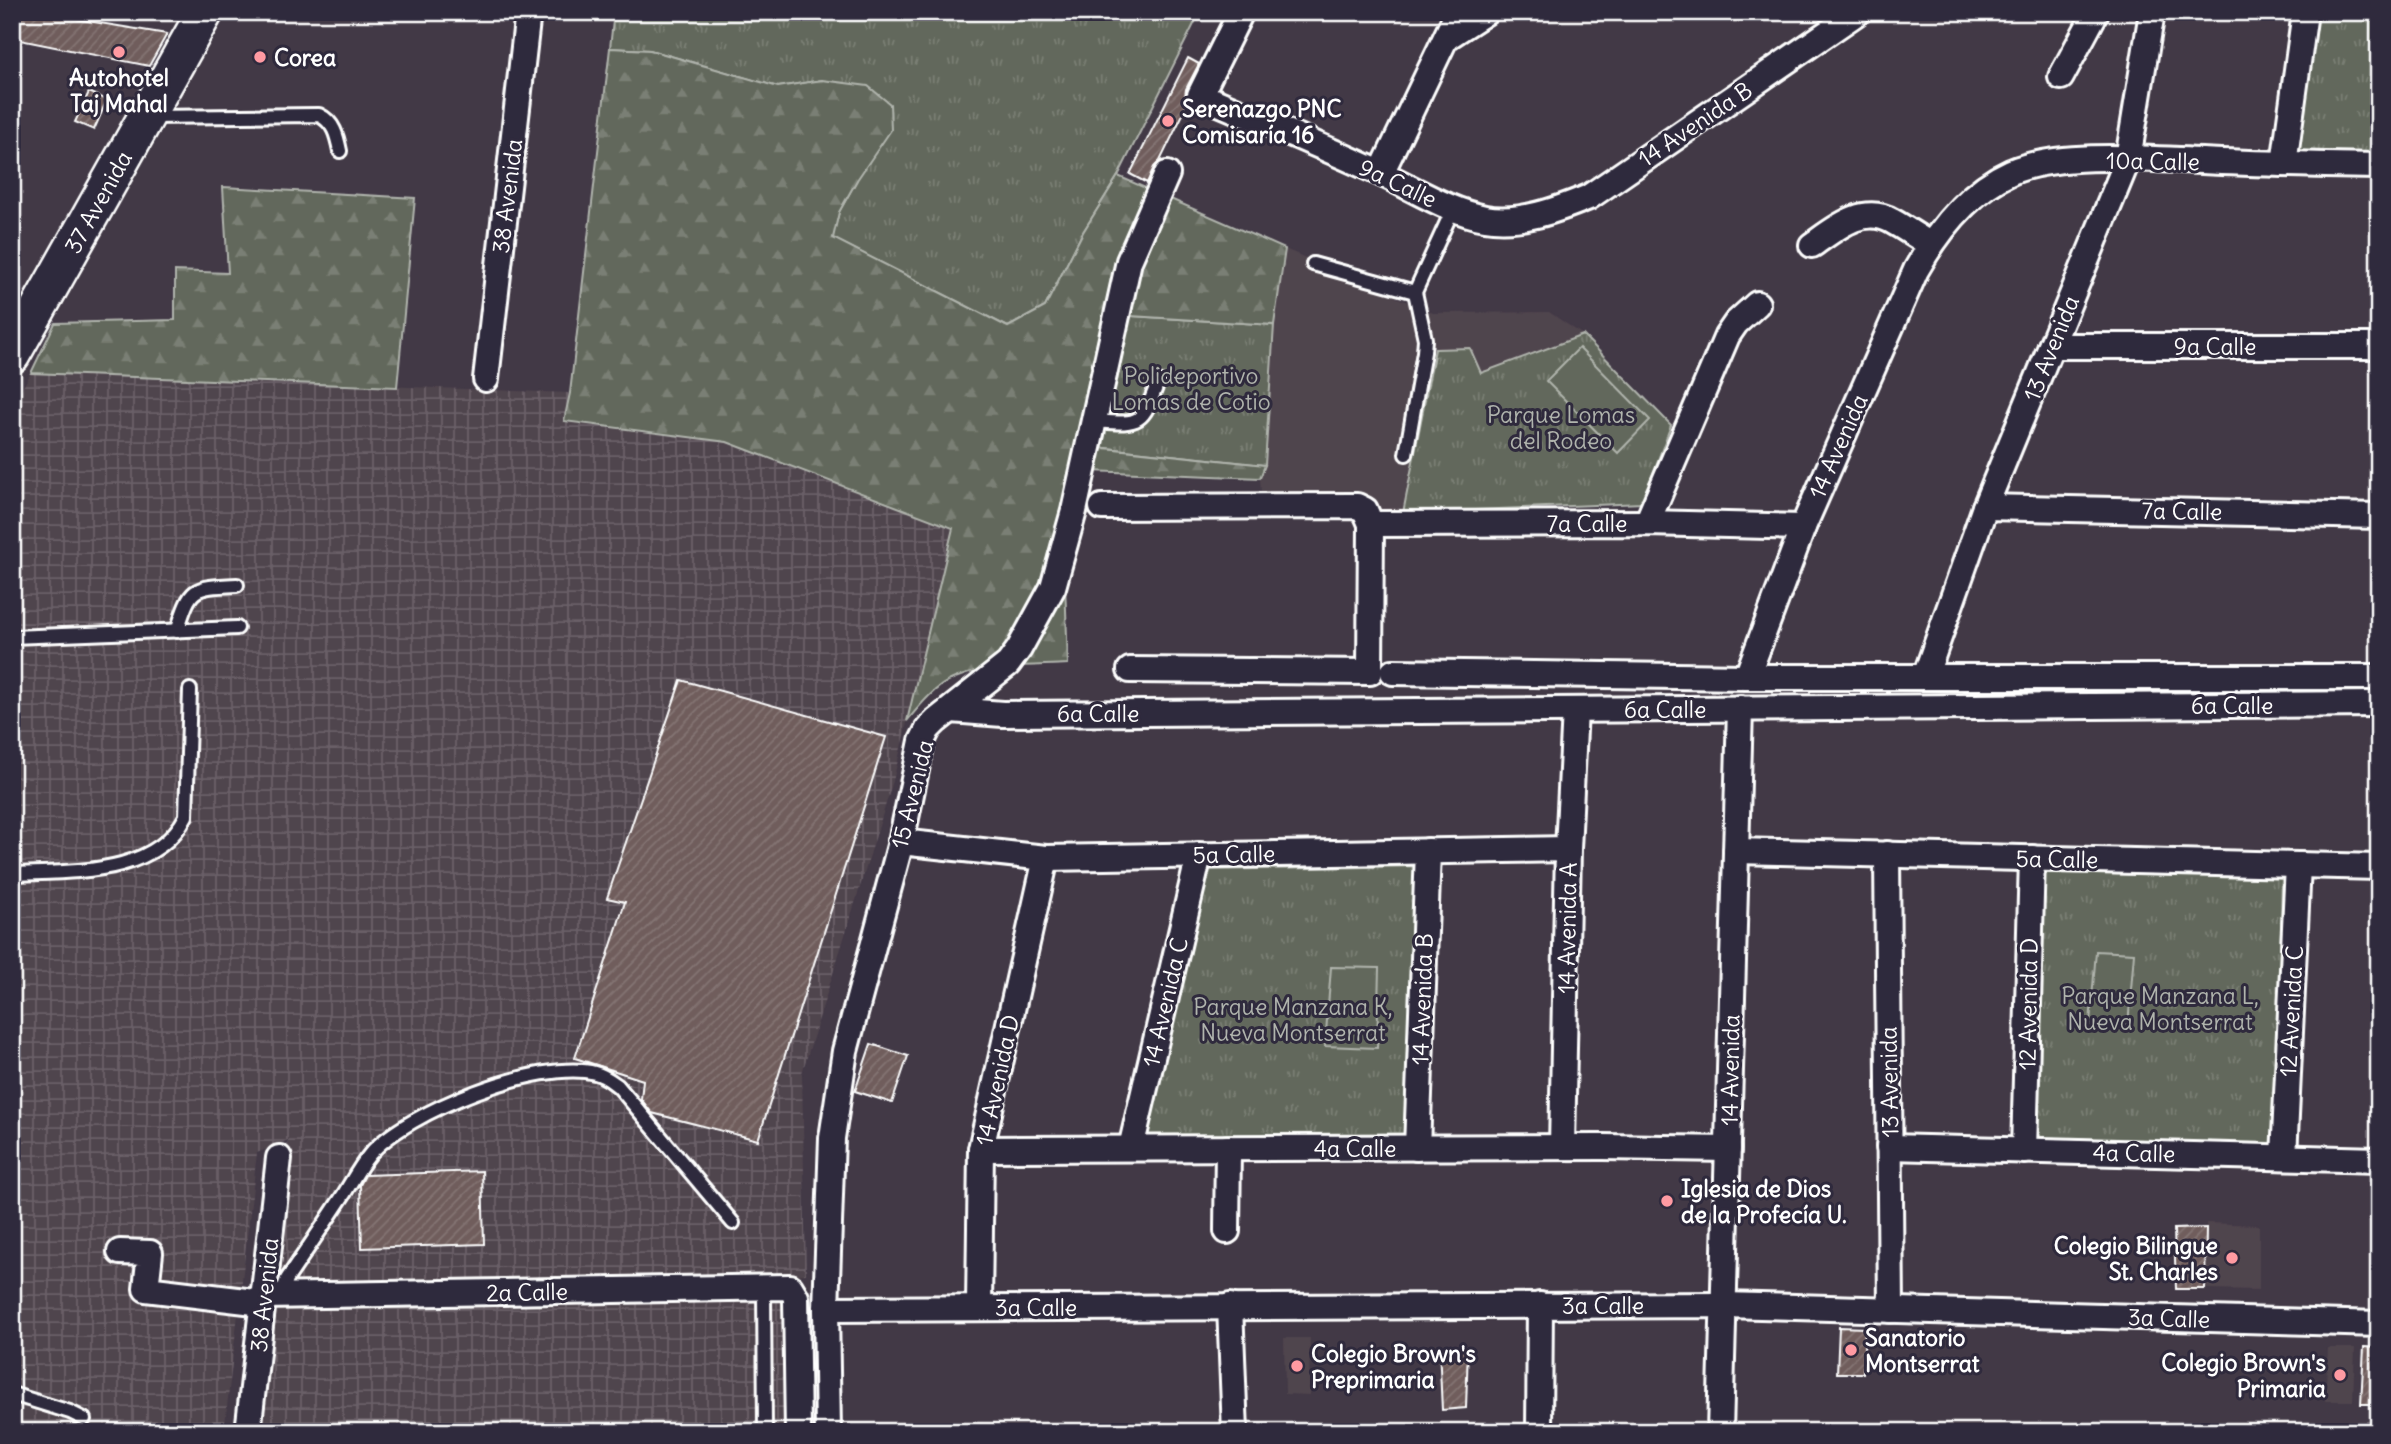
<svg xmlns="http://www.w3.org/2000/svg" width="2391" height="1444" font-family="Delius,sans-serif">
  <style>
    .built { fill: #50444d }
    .industrial { fill: url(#industrial-grid) }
    .grass { fill: url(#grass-tufts); stroke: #b0b4ad; stroke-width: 2 }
    .forest { fill: url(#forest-firs); stroke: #b0b4ad; stroke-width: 2 }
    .pitch { fill: #62685b; stroke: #b0b4ad; stroke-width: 2 }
    .building { fill: url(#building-hatch); stroke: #fff; stroke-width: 2 }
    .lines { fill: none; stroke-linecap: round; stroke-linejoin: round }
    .lane-casing { stroke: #fff; stroke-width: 18 }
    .street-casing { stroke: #fff; stroke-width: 30 }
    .secondary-casing { stroke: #fff; stroke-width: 40 }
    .lane { stroke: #2f2a3d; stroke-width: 12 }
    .street { stroke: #2f2a3d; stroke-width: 24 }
    .secondary { stroke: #2f2a3d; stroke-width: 35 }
    .poi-dot { fill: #ff9aa2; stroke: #2f2a3d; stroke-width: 2.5 }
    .labels { text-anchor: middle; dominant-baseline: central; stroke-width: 6; stroke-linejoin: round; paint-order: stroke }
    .poi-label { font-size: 23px; font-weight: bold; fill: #fff; stroke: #2f2a3d; text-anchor: start }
    .street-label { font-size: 23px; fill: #fff; stroke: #2f2a3d }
    .park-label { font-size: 23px; fill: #b0b4ad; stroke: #2f2a3d }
  </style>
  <defs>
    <pattern id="industrial-grid" width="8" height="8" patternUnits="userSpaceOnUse" patternTransform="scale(1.75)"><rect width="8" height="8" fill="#50444d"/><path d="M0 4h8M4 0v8" fill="none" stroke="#6a6068"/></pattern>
    <pattern id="grass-tufts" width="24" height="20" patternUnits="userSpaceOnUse" patternTransform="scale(1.75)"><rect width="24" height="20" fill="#62685b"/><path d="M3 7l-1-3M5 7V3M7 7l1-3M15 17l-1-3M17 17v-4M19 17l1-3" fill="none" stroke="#7a7f74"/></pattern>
    <pattern id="forest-firs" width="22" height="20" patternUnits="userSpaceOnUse" patternTransform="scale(1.75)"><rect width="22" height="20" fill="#62685b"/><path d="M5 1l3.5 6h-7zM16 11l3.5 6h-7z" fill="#7a7f74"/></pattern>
    <pattern id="building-hatch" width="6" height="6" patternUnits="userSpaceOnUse" patternTransform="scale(1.75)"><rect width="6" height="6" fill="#6f5d5c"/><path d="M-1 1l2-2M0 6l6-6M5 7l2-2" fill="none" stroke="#857574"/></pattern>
  </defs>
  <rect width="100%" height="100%" fill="#423946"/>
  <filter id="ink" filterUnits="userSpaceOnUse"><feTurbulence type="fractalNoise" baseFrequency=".0143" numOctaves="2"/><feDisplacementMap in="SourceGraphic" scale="14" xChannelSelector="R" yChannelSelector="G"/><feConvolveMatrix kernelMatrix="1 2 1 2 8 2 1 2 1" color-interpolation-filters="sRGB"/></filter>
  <g filter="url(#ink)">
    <g class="built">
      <path d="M 1285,249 L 1433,313 L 1549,312 L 1583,335 L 1481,373 L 1403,513 L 1262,509 L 1260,478 L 1265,465 L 1274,325 Z"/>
      <path d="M 2206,1223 L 2259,1225 L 2259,1290 L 2205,1289 Z"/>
      <path d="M 1284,1338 L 1310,1338 L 1309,1395 L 1285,1394 Z"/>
      <path d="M 2328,1348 L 2355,1348 L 2353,1401 L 2325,1401 Z"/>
    </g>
    <path class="industrial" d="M 31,373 L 570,393 L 565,421 L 727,442 L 954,528 L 893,781 L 802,1073 L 806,1274 L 787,1275 L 791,1432 L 257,1432 L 288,1140 L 257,1153 L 224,1432 L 12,1432 L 12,406 Z"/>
    <g class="grass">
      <path d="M 614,12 L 1200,12 L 1118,176 L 1083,232 L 1045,307 L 1008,327 L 832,238 L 839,212 L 857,180 L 822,80 L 778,87 L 650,50 L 610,48 Z"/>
      <path d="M 2315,12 L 2379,12 L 2379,152 L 2291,154 Z"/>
      <path d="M 1115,315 L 1274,325 L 1265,465 L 1087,446 Z"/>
      <path d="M 1583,335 L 1671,425 L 1642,503 L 1403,513 L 1435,349 L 1470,348 L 1481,373 Z"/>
      <path d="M 1419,866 L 1408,1140 L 1143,1138 L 1204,870 Z"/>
      <path d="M 2045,869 L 2282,876 L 2277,1144 L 2037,1142 Z"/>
    </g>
    <g class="forest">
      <path d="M 610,48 L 650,50 L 778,87 L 822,80 L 868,86 L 890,104 L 891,130 L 857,180 L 839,212 L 833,238 L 1008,327 L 1045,307 L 1083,232 L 1118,176 L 1285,249 L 1274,325 L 1115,315 L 1087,446 L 1265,465 L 1260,478 L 1090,471 L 1070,481 L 1062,502 L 1068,664 C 1031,666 990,664 955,678 C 936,685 920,705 907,721 L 953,528 L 727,442 L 564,421 L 570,393 Z"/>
      <path d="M 223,187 L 415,198 L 397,387 L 31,373 L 55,323 L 175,320 L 175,271 L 228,273 Z"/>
    </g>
    <g class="pitch">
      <path d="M 1579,348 L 1650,420 L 1618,453 L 1546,381 Z"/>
      <path d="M 2096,951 L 2134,953 L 2128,1026 L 2090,1023 Z"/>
      <path d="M 1331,967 L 1379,968 L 1377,1048 L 1325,1046 Z"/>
    </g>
    <g class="building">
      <path d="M 22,12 L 69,12 L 69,18 L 167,34 L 149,66 L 15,39 L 15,15 Z"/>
      <path d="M 1188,58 L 1199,64 L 1186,89 L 1185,97 L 1188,104 L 1160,161 L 1154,167 L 1147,183 L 1130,174 Z"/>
      <path d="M 89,92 L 107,100 L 94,130 L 75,122 Z"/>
      <path d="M 681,680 L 886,737 L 758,1140 L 652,1113 L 641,1099 L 643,1080 L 575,1058 L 625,902 L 607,898 Z"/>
      <path d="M 871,1044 L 908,1056 L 892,1103 L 855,1091 Z"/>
      <path d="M 482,1171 L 484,1244 L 362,1248 L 360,1185 L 365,1175 Z"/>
      <path d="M 2206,1228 L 2205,1289 L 2176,1289 L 2174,1229 Z"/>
      <path d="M 1839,1327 L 1865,1328 L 1863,1373 L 1837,1373 Z"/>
      <path d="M 1439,1347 L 1468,1347 L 1466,1408 L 1442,1410 Z"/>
      <path d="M 2364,1347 L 2379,1348 L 2379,1404 L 2361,1404 Z"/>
    </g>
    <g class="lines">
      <g class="lane-casing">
        <g id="lane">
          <path d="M 150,117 L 319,115 C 334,122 337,136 340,151"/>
          <path d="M 1313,264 L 1415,292"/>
          <path d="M 1093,421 C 1140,424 1141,427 1158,382"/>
          <path d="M 1406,454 L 1424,352 L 1425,339 L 1415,292 L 1453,209"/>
          <path d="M 177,631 C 191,587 191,587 237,585"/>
          <path d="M 12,637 L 237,628"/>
          <path d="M 12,874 C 71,871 155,877 186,816 L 190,690"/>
          <path d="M 764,1287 L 765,1432"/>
          <path d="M 281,1296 L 287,1279 C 306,1251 325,1223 344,1194 C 352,1181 360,1166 370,1154 C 406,1112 541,1058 595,1073 C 604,1075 611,1081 618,1086 L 733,1223"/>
          <path d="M 12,1394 L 70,1412 L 84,1419"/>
        </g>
      </g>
      <g class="street-casing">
        <g id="street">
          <path d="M 1241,12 L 1200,95 C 1261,121 1322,146 1382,174 C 1415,189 1448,211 1485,218 C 1520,224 1557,210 1589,197 L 1858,12"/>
          <path d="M 1446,38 L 1486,12"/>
          <path d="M 2061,77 L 2096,12"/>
          <path d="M 2284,164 L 2305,12"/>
          <path d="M 1381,173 L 1458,12"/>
          <path d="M 1812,245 C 1835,229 1863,204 1892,221 C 1905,228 1917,237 1930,244"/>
          <path d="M 2051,346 L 2379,346"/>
          <path d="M 486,379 L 528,12"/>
          <path d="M 1102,507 L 1357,506 L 1365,510 L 1371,524 L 1370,672 L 1130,670"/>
          <path d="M 1985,507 L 2379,516"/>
          <path d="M 1647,523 L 1727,336 L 1736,323 L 1757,304"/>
          <path d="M 1371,524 L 1647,523 L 1803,527"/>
          <path d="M 1393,672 L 1747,677 L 2379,677"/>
          <path d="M 1747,677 L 1803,527 L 1916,270 C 1938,231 1969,191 2011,172 C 2059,151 2150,159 2202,161 C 2261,164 2320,165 2379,166"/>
          <path d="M 1925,677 L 1985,507 L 2128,159 L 2152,12"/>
          <path d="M 951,710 L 1003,714 L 2379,704"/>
          <path d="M 901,842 L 1046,858 L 1568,849"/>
          <path d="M 1736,851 L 2379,867"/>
          <path d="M 1887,854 L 1891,1310"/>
          <path d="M 1562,1147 L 1568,849 L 1575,710"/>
          <path d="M 1889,1147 L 2379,1160"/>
          <path d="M 1131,1148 L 1199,855"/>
          <path d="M 1417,1148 L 1428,851"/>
          <path d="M 981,1149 L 1603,1147 L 1728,1149"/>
          <path d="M 2024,1151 L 2032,858"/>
          <path d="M 2284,1157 L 2298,865"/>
          <path d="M 1227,1231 L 1228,1148"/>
          <path d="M 120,1252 L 150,1253 L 146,1289 L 263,1303"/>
          <path d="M 264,1296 L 790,1287 L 796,1297 L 798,1432"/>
          <path d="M 1230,1306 L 1235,1432"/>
          <path d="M 979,1307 L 981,1149 L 1046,858"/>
          <path d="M 826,1309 L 1724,1305 L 2379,1324"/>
          <path d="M 248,1432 L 279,1158"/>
          <path d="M 828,1432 L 826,1309 L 832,1138 L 845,1051 L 901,842 L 922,741 L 928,729 L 936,721 L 1008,664 L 1019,649 L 1053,587 L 1074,511 L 1129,261 L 1167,174"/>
          <path d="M 1539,1432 L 1540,1305"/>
          <path d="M 1720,1432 L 1740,708"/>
        </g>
      </g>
      <g class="secondary-casing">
        <path id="secondary" d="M 12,355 L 205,12"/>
      </g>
      <use href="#lane" class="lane"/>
      <use href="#street" class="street"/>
      <use href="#secondary" class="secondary"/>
    </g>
  </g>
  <g class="poi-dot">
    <circle cx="119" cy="52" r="7"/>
    <circle cx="260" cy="57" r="7"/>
    <circle cx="1168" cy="121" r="7"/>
    <circle cx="1667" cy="1201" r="7"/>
    <circle cx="2232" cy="1258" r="7"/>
    <circle cx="1851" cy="1350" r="7"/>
    <circle cx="1297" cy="1366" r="7"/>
    <circle cx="2340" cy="1375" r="7"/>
  </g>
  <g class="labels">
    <g class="poi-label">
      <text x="274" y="57">Corea</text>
      <text x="119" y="77" text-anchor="middle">Autohotel<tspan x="119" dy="26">Taj Mahal</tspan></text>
      <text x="1182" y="108">Serenazgo PNC<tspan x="1182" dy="26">Comisaría 16</tspan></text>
      <text x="1681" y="1188">Iglesia de Dios<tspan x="1681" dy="26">de la Profecía U.</tspan></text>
      <text x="2218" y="1245" text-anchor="end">Colegio Bilingue<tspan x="2218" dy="26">St. Charles</tspan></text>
      <text x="1865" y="1337">Sanatorio<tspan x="1865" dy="26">Montserrat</tspan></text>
      <text x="1311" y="1353">Colegio Brown's<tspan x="1311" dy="26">Preprimaria</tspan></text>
      <text x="2326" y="1362" text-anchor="end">Colegio Brown's<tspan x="2326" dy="26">Primaria</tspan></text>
    </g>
    <g class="street-label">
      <text transform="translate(1695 124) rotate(-34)">14 Avenida B</text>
      <text transform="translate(2153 161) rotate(1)">10a Calle</text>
      <text transform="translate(1398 183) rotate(25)">9a Calle</text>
      <text transform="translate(507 196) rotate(-83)">38 Avenida</text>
      <text transform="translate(98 202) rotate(-61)">37 Avenida</text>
      <text x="2215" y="346">9a Calle</text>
      <text transform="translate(2051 348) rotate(-68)">13 Avenida</text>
      <text transform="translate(1838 446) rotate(-66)">14 Avenida</text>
      <text transform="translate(2182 511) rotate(1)">7a Calle</text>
      <text x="1587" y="523">7a Calle</text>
      <text x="2232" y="705">6a Calle</text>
      <text x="1665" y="709">6a Calle</text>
      <text x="1098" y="713">6a Calle</text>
      <text transform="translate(912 794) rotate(-76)">15 Avenida</text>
      <text transform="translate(1234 854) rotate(-1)">5a Calle</text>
      <text transform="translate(2057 859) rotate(1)">5a Calle</text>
      <text transform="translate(1567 928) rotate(-89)">14 Avenida A</text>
      <text transform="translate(1422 999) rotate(-88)">14 Avenida B</text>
      <text transform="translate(1165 1002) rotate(-77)">14 Avenida C</text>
      <text transform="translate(2028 1004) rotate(-89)">12 Avenida D</text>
      <text transform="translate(2291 1011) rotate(-87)">12 Avenida C</text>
      <text transform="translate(1730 1070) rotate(-89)">14 Avenida</text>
      <text transform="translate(997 1080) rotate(-78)">14 Avenida D</text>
      <text transform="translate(1889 1082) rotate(-91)">13 Avenida</text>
      <text x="1355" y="1148">4a Calle</text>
      <text transform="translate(2134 1153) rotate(1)">4a Calle</text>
      <text transform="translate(527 1292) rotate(-1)">2a Calle</text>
      <text transform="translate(264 1295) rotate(-84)">38 Avenida</text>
      <text x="1603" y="1305">3a Calle</text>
      <text x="1036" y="1307">3a Calle</text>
      <text transform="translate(2169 1318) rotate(2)">3a Calle</text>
    </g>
    <g class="park-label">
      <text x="1191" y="375">Polideportivo<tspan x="1191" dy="26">Lomas de Cotio</tspan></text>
      <text x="1561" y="414">Parque Lomas<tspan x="1561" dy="26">del Rodeo</tspan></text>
      <text x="2160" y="995">Parque Manzana L,<tspan x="2160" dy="26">Nueva Montserrat</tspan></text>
      <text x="1293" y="1006">Parque Manzana K,<tspan x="1293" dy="26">Nueva Montserrat</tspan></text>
    </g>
  </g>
  <rect width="2391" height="1444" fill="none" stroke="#2f2a3d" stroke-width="42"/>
  <rect x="21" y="21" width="2349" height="1402" fill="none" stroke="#fff" stroke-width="2.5" filter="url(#ink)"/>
</svg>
